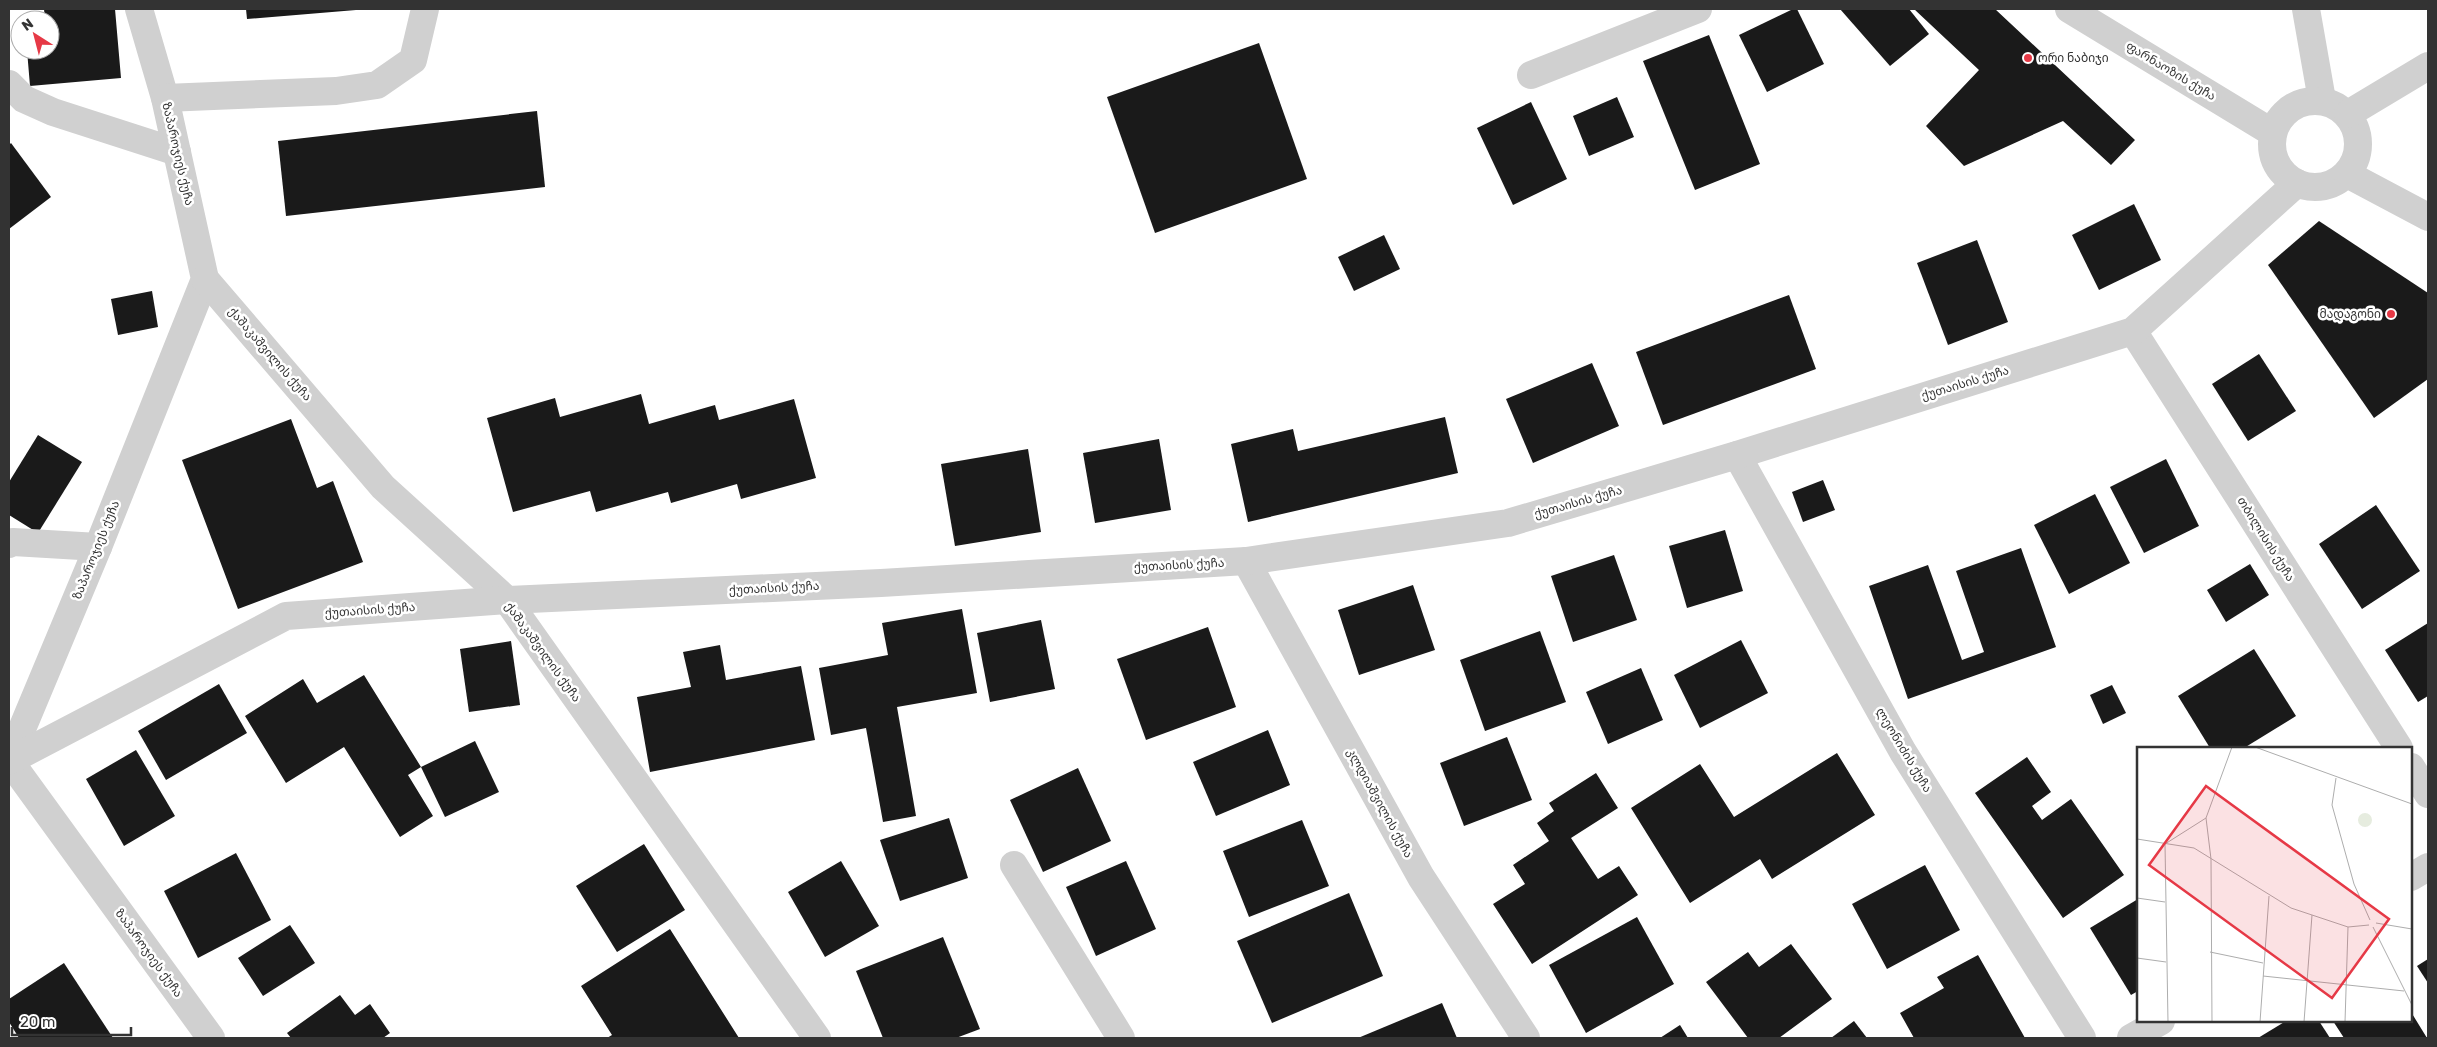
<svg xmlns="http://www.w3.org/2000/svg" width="2437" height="1047" font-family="Rubik,'Noto Sans Georgian',sans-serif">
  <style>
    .building { fill: #1a1a1a }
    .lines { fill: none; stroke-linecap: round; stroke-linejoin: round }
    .minor { stroke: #d0d0d0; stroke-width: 28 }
    .poi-dot { fill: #e63946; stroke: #fff; stroke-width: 2 }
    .labels { text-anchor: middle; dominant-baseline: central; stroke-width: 5; stroke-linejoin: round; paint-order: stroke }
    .poi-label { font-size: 12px; fill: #333; stroke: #fff; text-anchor: start }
    .street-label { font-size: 12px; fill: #333; stroke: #fff }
    .inset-road { fill: none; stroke: #adadad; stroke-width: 1 }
    .view { fill: #e63946; fill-opacity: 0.15; stroke: #e63946; stroke-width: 2.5 }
    .inset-edge { fill: none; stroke: #333; stroke-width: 2.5 }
  </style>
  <rect width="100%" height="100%" fill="#fff"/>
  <g class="building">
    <path d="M 44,9 L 115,9 L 121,78 L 30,86 L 27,50 L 50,50 L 50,20 L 45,20 Z"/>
    <path d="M 246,9 L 356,9 L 356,10 L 247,19 Z"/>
    <path d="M 1793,9 L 1797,9 L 1824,64 L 1767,92 L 1739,35 Z"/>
    <path d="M 1840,9 L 1909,9 L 1929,34 L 1890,66 Z"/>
    <path d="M 1914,9 L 1995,9 L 2135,140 L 2111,165 L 2063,121 L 1964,166 L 1926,126 L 1979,70 Z"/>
    <path d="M 1709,35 L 1760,164 L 1695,190 L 1643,61 Z"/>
    <path d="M 1259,43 L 1307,179 L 1155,233 L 1107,97 Z"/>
    <path d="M 1617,97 L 1634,137 L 1589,156 L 1573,116 Z"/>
    <path d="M 1531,102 L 1567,179 L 1513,205 L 1477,128 Z"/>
    <path d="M 537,111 L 545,187 L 286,216 L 278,141 Z"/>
    <path d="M 11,143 L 51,197 L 9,229 L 9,145 Z"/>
    <path d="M 2134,204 L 2161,260 L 2099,290 L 2072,235 Z"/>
    <path d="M 2319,221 L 2428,293 L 2428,379 L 2374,418 L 2268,265 Z"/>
    <path d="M 1384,235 L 1400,269 L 1354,291 L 1338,257 Z"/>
    <path d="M 1977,240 L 2008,322 L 1948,345 L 1917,263 Z"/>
    <path d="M 152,291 L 158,327 L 118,335 L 111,299 Z"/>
    <path d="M 1789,295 L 1816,369 L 1663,425 L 1636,352 Z"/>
    <path d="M 2259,354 L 2296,411 L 2248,441 L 2212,384 Z"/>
    <path d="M 1592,363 L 1619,426 L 1533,463 L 1506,399 Z"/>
    <path d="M 641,394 L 649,424 L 715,405 L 719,420 L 794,399 L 816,478 L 741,499 L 737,484 L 671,503 L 668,492 L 596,512 L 590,491 L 513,512 L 487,418 L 555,398 L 560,417 Z"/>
    <path d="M 1445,417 L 1458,473 L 1248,522 L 1231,444 L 1293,429 L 1298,451 Z"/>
    <path d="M 291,419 L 317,488 L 333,481 L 363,562 L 238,609 L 182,460 Z"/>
    <path d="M 38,435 L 82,462 L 38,533 L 9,515 L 9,482 Z"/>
    <path d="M 1159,439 L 1171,510 L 1095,523 L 1083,453 Z"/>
    <path d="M 1028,449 L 1041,532 L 955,546 L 941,464 Z"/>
    <path d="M 2166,459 L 2199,526 L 2144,553 L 2110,487 Z"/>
    <path d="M 1823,480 L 1835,510 L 1803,522 L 1792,492 Z"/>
    <path d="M 2095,494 L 2130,563 L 2069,594 L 2034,525 Z"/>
    <path d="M 2376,505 L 2420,571 L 2362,609 L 2319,544 Z"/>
    <path d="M 1725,530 L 1743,591 L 1687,608 L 1669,546 Z"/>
    <path d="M 2021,548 L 2056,647 L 1908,699 L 1869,586 L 1928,565 L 1962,660 L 1984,652 L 1956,571 Z"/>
    <path d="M 1614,555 L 1637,620 L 1573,642 L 1551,576 Z"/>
    <path d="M 2250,564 L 2269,595 L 2226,622 L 2207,590 Z"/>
    <path d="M 1413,585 L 1435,650 L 1359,675 L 1338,610 Z"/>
    <path d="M 962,609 L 977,693 L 897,707 L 916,816 L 883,822 L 866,728 L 831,735 L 819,668 L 888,655 L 882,623 Z"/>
    <path d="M 1041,620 L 1055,689 L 990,702 L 977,633 Z"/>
    <path d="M 2428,623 L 2428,696 L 2418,702 L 2385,650 Z"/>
    <path d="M 1208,627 L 1236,707 L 1146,740 L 1117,659 Z"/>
    <path d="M 1540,631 L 1566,702 L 1485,731 L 1460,660 Z"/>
    <path d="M 1741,640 L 1768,693 L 1700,728 L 1674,675 Z"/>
    <path d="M 511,641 L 520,705 L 469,712 L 460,649 Z"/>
    <path d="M 720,645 L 726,680 L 801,666 L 815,740 L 650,772 L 637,697 L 691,687 L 683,652 Z"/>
    <path d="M 2254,649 L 2296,716 L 2244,748 L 2210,748 L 2178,696 Z"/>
    <path d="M 1641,668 L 1663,720 L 1608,744 L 1586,692 Z"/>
    <path d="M 364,675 L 421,767 L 408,775 L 433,816 L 400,837 L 344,747 L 286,783 L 245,716 L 303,679 L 317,703 Z"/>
    <path d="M 219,684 L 247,733 L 166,780 L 138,731 Z"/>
    <path d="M 2112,685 L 2126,713 L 2103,724 L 2090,695 Z"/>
    <path d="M 1268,730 L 1290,785 L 1216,816 L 1193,762 Z"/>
    <path d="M 1507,737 L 1532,800 L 1464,826 L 1440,763 Z"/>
    <path d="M 475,741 L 499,792 L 445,817 L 421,767 Z"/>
    <path d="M 136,750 L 175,816 L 124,846 L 86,779 Z"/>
    <path d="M 1837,753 L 1875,815 L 1772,879 L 1760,859 L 1690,903 L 1631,808 L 1700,764 L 1734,817 Z"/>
    <path d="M 2027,757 L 2051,792 L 2032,806 L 2042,820 L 2071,799 L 2124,875 L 2063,918 L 1975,793 Z"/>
    <path d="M 1078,768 L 1111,841 L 1043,872 L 1010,800 Z"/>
    <path d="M 1596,773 L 1618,808 L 1571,838 L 1598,879 L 1619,866 L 1638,895 L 1532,964 L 1493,904 L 1525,884 L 1513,865 L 1549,841 L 1537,823 L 1554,811 L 1549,803 Z"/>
    <path d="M 949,818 L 968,878 L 900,901 L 880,840 Z"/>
    <path d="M 1302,820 L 1329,886 L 1249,917 L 1223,851 Z"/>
    <path d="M 644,844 L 685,910 L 617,952 L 576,886 Z"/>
    <path d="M 236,853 L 271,920 L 198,958 L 164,891 Z"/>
    <path d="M 841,861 L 879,926 L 825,957 L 788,892 Z"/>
    <path d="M 1126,861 L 1156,929 L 1096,956 L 1066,887 Z"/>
    <path d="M 1925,865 L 1960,930 L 1887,969 L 1852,904 Z"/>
    <path d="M 1349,893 L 1383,976 L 1272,1023 L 1237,941 Z"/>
    <path d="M 2138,899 L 2138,991 L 2131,995 L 2090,928 Z"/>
    <path d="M 1637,917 L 1674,984 L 1586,1033 L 1549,965 Z"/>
    <path d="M 290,925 L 315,963 L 263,996 L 238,958 Z"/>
    <path d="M 670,929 L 701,978 L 739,1038 L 607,1038 L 612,1035 L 581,986 Z"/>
    <path d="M 943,937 L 980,1029 L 956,1038 L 883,1038 L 856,971 Z"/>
    <path d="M 1791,944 L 1832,999 L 1779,1038 L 1748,1038 L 1706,982 L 1748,952 L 1759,967 Z"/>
    <path d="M 1978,955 L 2025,1038 L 1914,1038 L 1900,1013 L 1944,988 L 1937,977 Z"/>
    <path d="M 2428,959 L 2428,983 L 2417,966 Z"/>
    <path d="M 64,963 L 113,1038 L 19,1038 L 9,1022 L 9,999 Z"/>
    <path d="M 340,995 L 355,1015 L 370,1004 L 390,1033 L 383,1038 L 291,1038 L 287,1033 Z"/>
    <path d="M 1442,1003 L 1457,1038 L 1358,1038 Z"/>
    <path d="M 2411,1012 L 2427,1038 L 2344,1038 L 2333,1021 L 2411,1021 Z"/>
    <path d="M 1854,1021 L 1867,1038 L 1831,1038 Z"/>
    <path d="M 2286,1021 L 2319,1021 L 2330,1038 L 2258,1038 Z"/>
    <path d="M 1680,1025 L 1688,1038 L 1660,1038 Z"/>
  </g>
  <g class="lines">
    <g class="minor">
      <path d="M 139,9 L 165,98 L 205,279 L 98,547 L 9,760 L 211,1038"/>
      <path d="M 2069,9 L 2273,133"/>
      <path d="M 2306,9 L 2322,100"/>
      <path d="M 1531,75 L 1698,9"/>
      <path d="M 9,84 L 24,99 L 53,112 L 177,152"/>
      <path d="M 165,98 L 336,91 L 377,85 L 413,60 L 425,9"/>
      <circle cx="2315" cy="144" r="43"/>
      <path d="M 2348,114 L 2428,66"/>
      <path d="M 2347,174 L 2428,217"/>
      <path d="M 205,279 L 383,487 L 507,600 L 817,1038"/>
      <path d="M 2133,331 L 2399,748"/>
      <path d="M 1737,455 L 1903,752 L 2082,1038"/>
      <path d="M 9,544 L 13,542 L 98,547"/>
      <path d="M 1246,561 L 1421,877 L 1526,1038"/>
      <path d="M 9,761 L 286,616 L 507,600 L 881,583 L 1246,561 L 1508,523 L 1737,455 L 2133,331 L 2297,183"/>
      <path d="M 2411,767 L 2428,794"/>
      <path d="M 1014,865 L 1121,1038"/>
      <path d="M 2411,877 L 2428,867"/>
      <path d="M 2131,1038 L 2161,1021"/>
    </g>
  </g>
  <g class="poi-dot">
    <circle cx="2028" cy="58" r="5"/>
    <circle cx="2391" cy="314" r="5"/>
  </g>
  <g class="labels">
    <g class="poi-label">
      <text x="2038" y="58">ორი ნაბიჯი</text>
      <text x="2381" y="314" text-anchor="end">მადაგონი</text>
    </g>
    <g class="street-label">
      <text transform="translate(2171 71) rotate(31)">ფარნაოზის ქუჩა</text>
      <text transform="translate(178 154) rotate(77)">ზაპაროჯიეს ქუჩა</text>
      <text transform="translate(270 354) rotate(49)">ქაშაკაშვილის ქუჩა</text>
      <text transform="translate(1965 383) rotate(-17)">ქუთაისის ქუჩა</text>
      <text transform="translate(1578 502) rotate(-16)">ქუთაისის ქუჩა</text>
      <text transform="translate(2266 539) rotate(58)">თბილისის ქუჩა</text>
      <text transform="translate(96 550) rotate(-68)">ზაპაროჯიეს ქუჩა</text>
      <text transform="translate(1179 565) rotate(-3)">ქუთაისის ქუჩა</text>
      <text transform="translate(774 588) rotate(-3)">ქუთაისის ქუჩა</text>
      <text transform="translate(370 610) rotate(-4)">ქუთაისის ქუჩა</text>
      <text transform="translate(543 652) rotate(54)">ქაშაკაშვილის ქუჩა</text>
      <text transform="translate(1904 750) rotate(59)">ლეონიძის ქუჩა</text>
      <text transform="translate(1380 803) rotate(61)">კლდიაშვილის ქუჩა</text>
      <text transform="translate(149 953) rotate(54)">ზაპაროჯიეს ქუჩა</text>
    </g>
  </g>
  <g transform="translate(2137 747)">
    <rect width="275" height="275" fill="#fff"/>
    <path d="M221 73a7 7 0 1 1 14 0a7 7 0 1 1-14 0Z" fill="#e6ecdf"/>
    <path class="inset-road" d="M 118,0 L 275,57M 199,31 L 195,58 L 217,137 L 233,173M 69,71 L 74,112 L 75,275M 0,92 L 57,101 L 154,161 L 211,180 L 232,178M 0,151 L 28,155M 239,176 L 275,182M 236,180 L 275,258M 73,205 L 126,216M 0,211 L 29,215M 126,229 L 267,244M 31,275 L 28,97 L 69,71 L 95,0M 123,275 L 132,149M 167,275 L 175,168M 208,275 L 211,180"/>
    <path class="view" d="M 69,39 L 252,172 L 195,251 L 12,118 Z"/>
    <rect width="275" height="275" class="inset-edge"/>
  </g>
  <rect width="2437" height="1047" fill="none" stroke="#333333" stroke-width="20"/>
  <g transform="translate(35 35) rotate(324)"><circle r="24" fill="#ffffff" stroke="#adadad"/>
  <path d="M0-4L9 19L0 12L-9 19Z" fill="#e63946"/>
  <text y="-8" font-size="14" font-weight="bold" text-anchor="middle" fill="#333333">N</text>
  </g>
  <path d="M12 1027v8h119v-8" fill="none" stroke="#333333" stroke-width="2.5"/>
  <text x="20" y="1027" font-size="15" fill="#333333" stroke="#ffffff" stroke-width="4" paint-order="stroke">20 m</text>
</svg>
